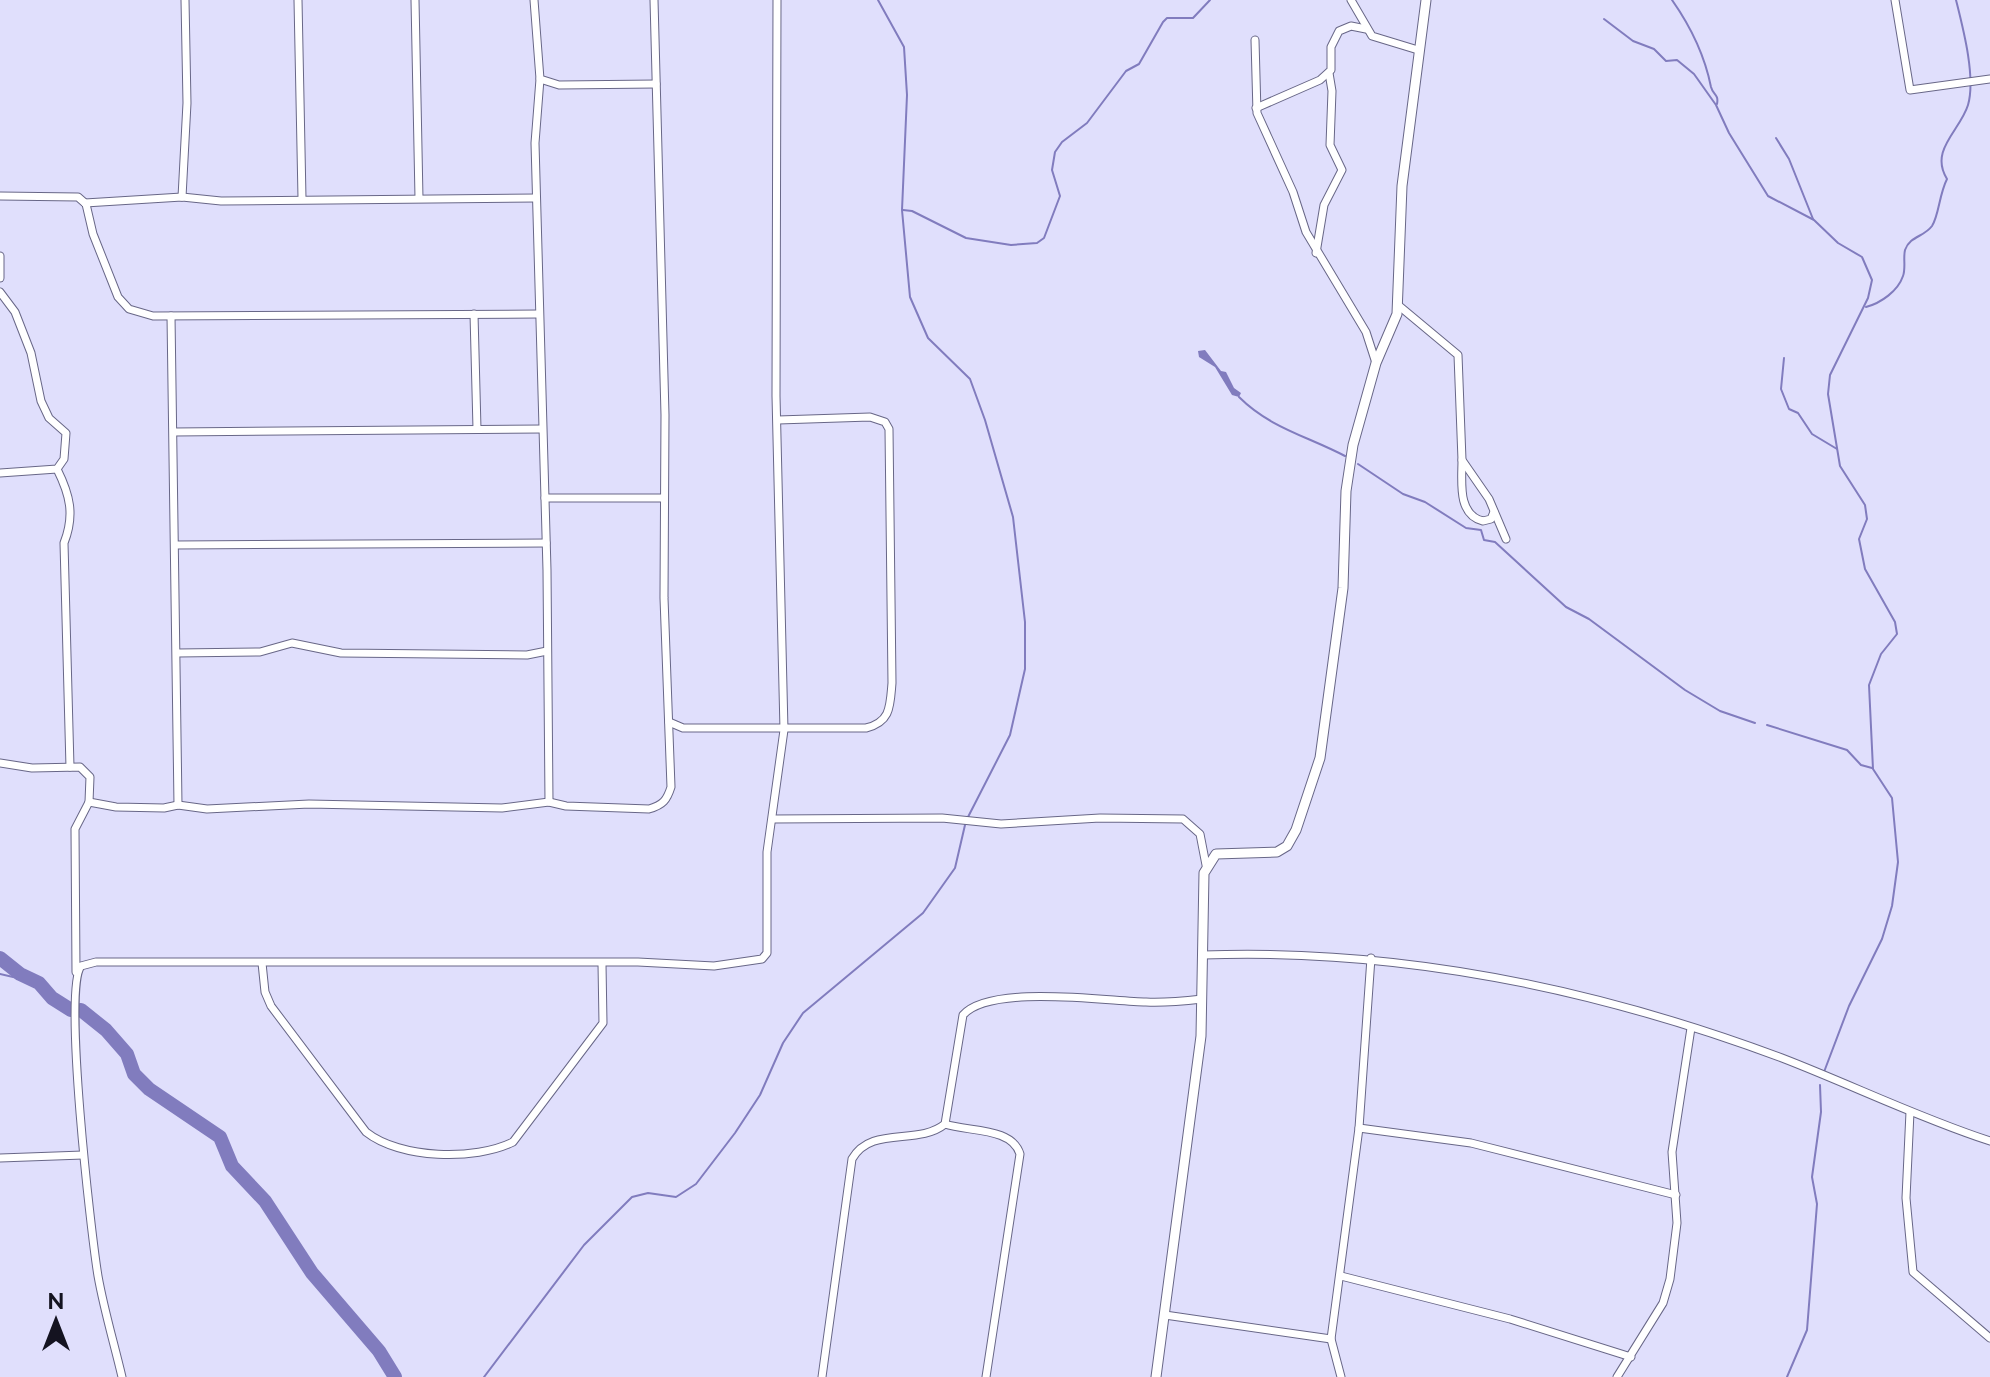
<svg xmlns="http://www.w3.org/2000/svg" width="1990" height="1377" font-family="Raleway,sans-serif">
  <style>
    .water { fill: #817cbe }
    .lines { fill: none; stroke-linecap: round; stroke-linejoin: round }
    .stream { stroke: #817cbe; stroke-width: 2 }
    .river { stroke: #817cbe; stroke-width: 14 }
    .street-casing { stroke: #686787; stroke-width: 9 }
    .secondary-casing { stroke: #686787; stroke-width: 11 }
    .street { stroke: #fff; stroke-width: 7 }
    .secondary { stroke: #fff; stroke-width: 9 }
  </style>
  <rect width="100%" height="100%" fill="#e0dffc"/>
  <path class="water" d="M 1205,350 L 1221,371 L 1226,372 L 1234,388 L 1241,393 L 1239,397 L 1232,395 L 1215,367 L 1199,357 L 1198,351 Z"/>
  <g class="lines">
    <g class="stream">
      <path d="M 878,0 L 904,47 L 907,95 L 902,210 L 910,297 L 928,338 L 970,379 L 985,420 L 1013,517 L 1025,622 L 1025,669 L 1010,735 L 967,819"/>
      <path d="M 1672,0 C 1691,27 1705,57 1711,87 C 1713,95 1719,94 1717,104"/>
      <path d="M 1604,19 L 1633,41 L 1654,49 L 1666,61 L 1677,60 L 1694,74 L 1716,105 L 1729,133 L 1768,196 L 1814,220 L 1838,243 L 1862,257 L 1872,280 L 1868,298 L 1830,375 L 1828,394 L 1840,466 L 1865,505 L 1867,519 L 1859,539 L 1865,569 L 1895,622 L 1897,634 L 1881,654 L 1869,685 L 1873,769 L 1892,798 L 1898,862 L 1892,906 L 1882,939 L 1849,1006 L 1824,1072"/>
      <path d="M 1776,138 L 1789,159 L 1813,219"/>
      <path d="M 903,210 L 912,211 L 966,238 L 1011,245 L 1037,243 L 1044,238 L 1060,196 L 1052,170 L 1055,152 L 1062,142 L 1087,123 L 1126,71 L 1139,64 L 1163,22 L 1167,18 L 1193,18 L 1210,0"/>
      <path d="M 1866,307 C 1881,303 1898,291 1903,276 C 1906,268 1903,258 1905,250 C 1910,236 1924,237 1932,226 C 1939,215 1939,195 1947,179 C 1929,150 1960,131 1968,105 C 1976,77 1963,28 1956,0"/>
      <path d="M 1784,358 L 1781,389 L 1789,409 L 1798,413 L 1812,434 L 1837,449"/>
      <path d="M 1239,397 C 1270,428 1307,436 1345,456"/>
      <path d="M 1358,464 L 1403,494 L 1425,502 L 1466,528 L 1481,530 L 1484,540 L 1495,542 L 1566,607 L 1589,619 L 1685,690 L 1720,711 L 1755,723"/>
      <path d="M 1767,725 L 1847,750 L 1861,765 L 1872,768"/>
      <path d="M 0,974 L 39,983"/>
      <path d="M 484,1377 L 584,1245 L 632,1197 L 648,1193 L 676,1197 L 696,1184 L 735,1133 L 760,1095 L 783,1043 L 803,1013 L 923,913 L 955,868 L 965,825"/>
      <path d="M 1787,1377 L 1807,1330 L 1817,1204 L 1812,1177 L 1821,1112 L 1820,1085"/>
    </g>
    <g class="river">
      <path d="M 0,958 L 20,974 L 39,983 L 52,998 L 71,1010"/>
      <path d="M 81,1010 L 106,1030 L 127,1054 L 134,1074 L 149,1089 L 220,1137 L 232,1166 L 265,1201 L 312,1273 L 379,1351 L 395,1377"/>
    </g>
    <g class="street-casing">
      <g id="street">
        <path d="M 298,0 L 302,198"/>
        <path d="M 415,0 L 419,198"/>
        <path d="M 534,0 L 540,79 L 559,85 L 656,84"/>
        <path d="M 1351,0 L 1372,36 L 1418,50"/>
        <path d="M 1895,0 L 1910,90 L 1990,79"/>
        <path d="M 1255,40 L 1257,113 L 1293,192 L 1306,232 L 1366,332 L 1376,363"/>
        <path d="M 540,79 L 535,143 L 547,570 L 549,802"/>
        <path d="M 1256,108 L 1320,80 L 1331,70 L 1331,47 L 1339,31 L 1351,26 L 1366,29"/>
        <path d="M 0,196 L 78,197 L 86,204 L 93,234 L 118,297 L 129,309 L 153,316 L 539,314"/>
        <path d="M 182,197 L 187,103 L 185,0"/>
        <path d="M 85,203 L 182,197 L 221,201 L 536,198"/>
        <path d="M 1316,253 L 1324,205 L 1342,170 L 1330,145 L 1332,91 L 1329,73"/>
        <path d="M 0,256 L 0,278"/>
        <path d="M 0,292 L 15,312 L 31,353 L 41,401 L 49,418 L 66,433 L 64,459 L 57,469 L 0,473"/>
        <path d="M 1398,305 L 1458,355 L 1462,460 L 1489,499 L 1506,539"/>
        <path d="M 474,314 L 477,429"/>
        <path d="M 171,316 L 178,805"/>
        <path d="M 174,432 L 542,429"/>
        <path d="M 1462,460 C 1462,481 1457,515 1483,521 L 1491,519 L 1494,512"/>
        <path d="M 57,469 C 70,495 75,515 64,543 L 70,767"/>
        <path d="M 545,498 L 663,498"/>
        <path d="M 175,545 L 546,543"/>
        <path d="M 178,653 L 260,652 L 292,643 L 341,653 L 527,655 L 547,651"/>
        <path d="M 669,722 L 683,728 L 866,728 C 891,722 890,706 892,683 L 889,429 L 885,422 L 870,417 L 778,420"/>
        <path d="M 0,763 L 32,768 L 80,767 L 90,777 L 89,802 L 75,829 L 76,972"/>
        <path d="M 89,802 L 116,807 L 164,808 L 178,805 L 207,809 L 309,804 L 502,808 L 549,802 L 566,806 L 649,809 C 663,805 667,800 671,787 L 664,598 L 665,415 L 654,0"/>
        <path d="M 773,819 L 942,818 L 1001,824 L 1100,818 L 1183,819 L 1200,834 L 1206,865"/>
        <path d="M 1203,955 C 1400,948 1597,989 1782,1058 C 1852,1085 1919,1118 1990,1141"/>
        <path d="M 262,963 L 265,992 L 271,1006 L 366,1132 C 400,1159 475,1161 513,1142 L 603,1023 L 602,964"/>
        <path d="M 1910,1112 L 1906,1198 L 1913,1272 L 1990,1338"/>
        <path d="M 945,1124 C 968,1132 1012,1127 1020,1154 L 986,1377"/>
        <path d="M 1359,1128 L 1471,1143 L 1676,1195"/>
        <path d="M 0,1158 L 83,1155"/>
        <path d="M 1341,1276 L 1510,1319 L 1631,1357"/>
        <path d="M 1165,1315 L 1331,1339"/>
        <path d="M 122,1377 C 114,1343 104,1310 98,1276 C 91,1233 63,990 81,966 L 96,962 L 638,962 L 714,966 L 762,959 L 767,953 L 767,852 L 784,730 L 776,396 L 777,0"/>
        <path d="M 822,1377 L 852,1159 C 871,1125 918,1146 945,1124 L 963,1015 C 990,984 1105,1001 1146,1002 C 1165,1003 1184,1001 1202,999"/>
        <path d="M 1341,1377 L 1331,1339 L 1359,1128 L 1371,958"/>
        <path d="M 1617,1377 L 1663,1303 L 1670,1279 L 1677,1223 L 1672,1152 L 1691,1028"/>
      </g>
    </g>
    <g class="secondary-casing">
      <path id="secondary" d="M 1156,1377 L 1201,1036 L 1204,873 L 1216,854 L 1277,852 L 1287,846 L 1296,830 L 1320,758 L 1343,588 L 1346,491 L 1353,445 L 1376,363 L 1397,314 L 1402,186 L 1426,0"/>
    </g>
    <use href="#street" class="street"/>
    <use href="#secondary" class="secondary"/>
  </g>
  <g transform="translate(56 1321)" stroke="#e0dffc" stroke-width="6" paint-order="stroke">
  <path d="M0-6L14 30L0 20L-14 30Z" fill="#141320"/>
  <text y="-12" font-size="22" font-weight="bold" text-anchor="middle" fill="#141320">N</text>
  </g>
</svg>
